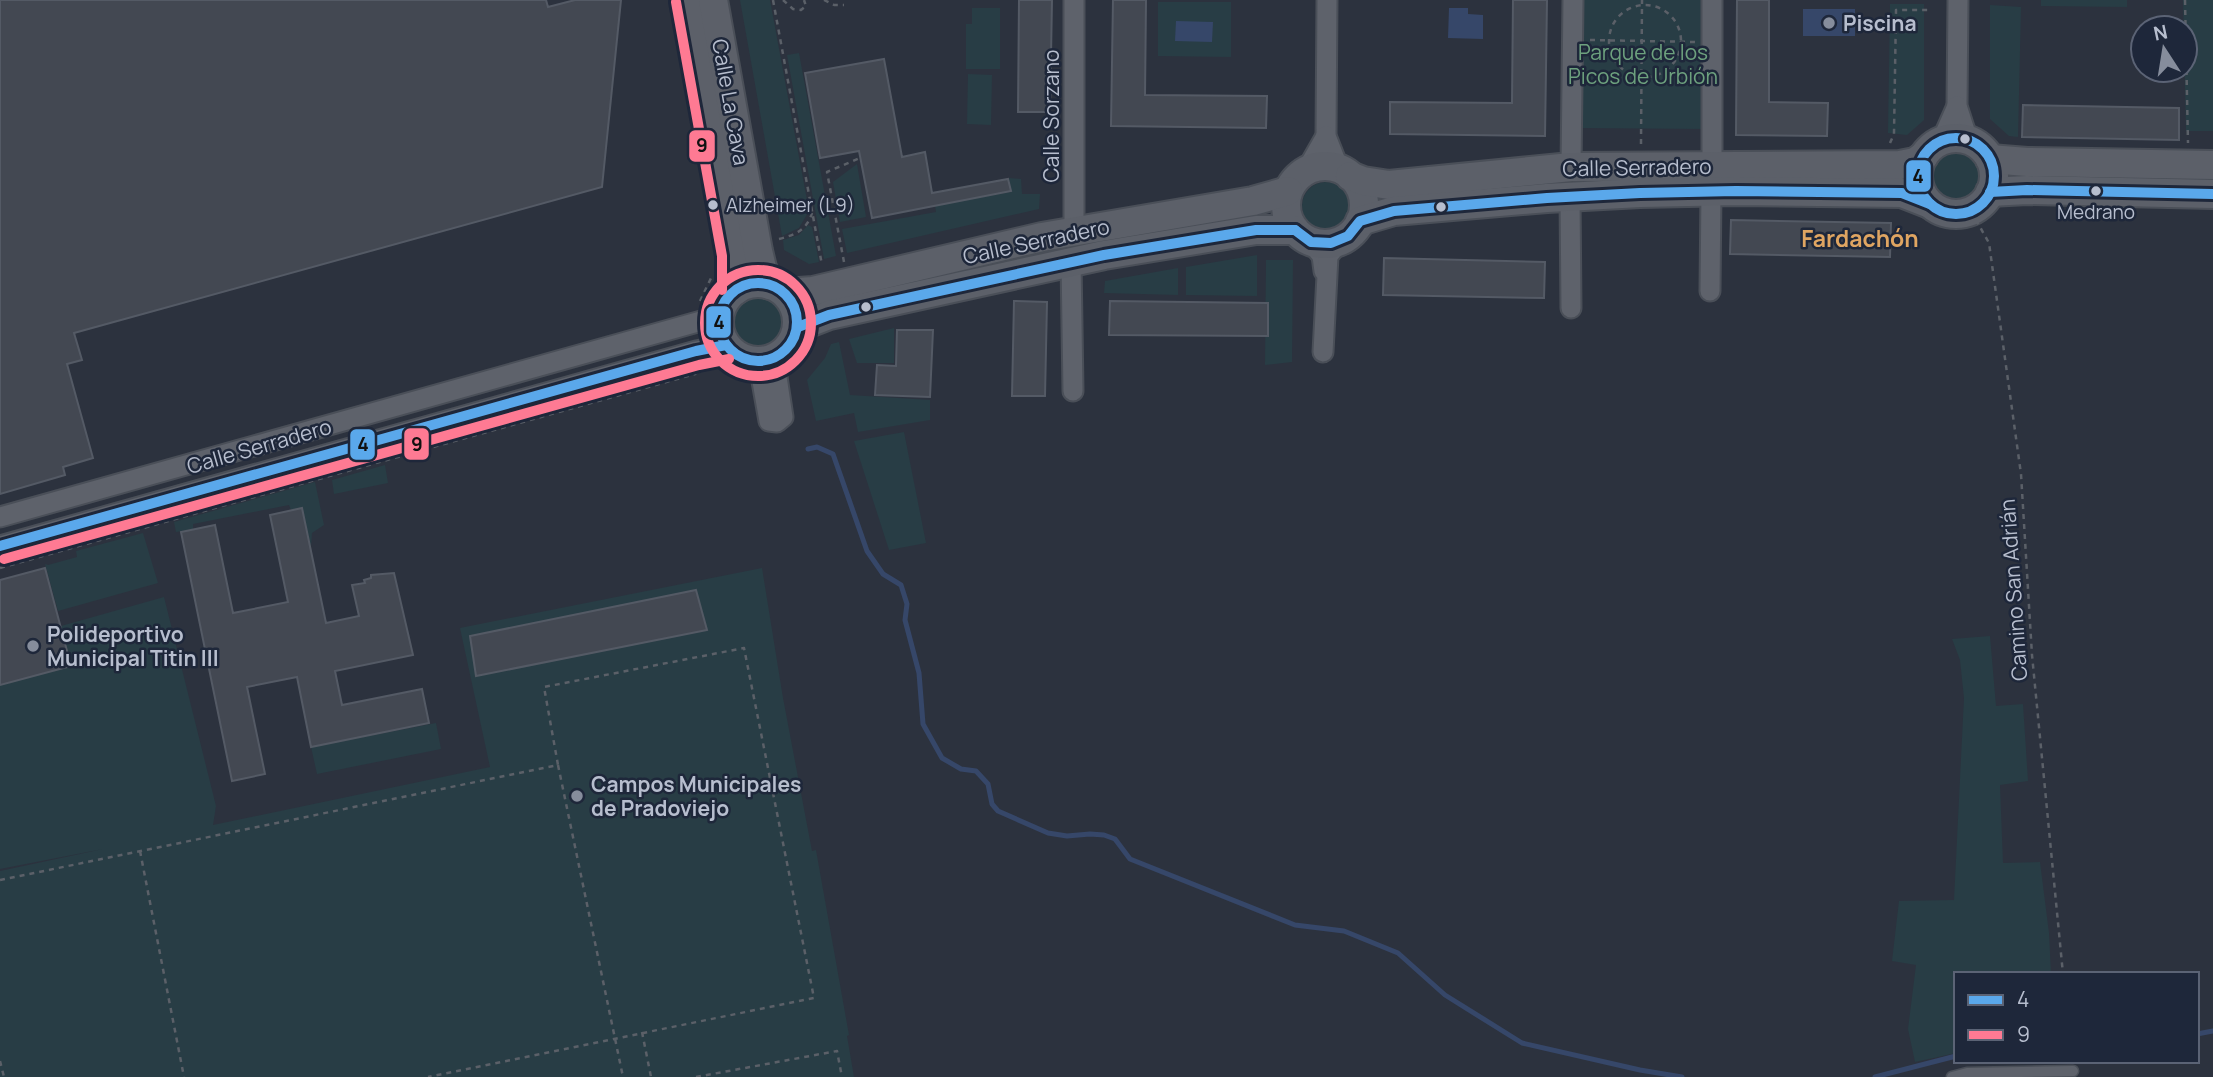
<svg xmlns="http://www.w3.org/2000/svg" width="2213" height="1077" font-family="Manrope,sans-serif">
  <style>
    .green { fill: #283d45 }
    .water { fill: #364769 }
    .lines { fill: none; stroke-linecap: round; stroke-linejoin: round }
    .stream { stroke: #364769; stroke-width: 5 }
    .building { fill: #434852; stroke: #545a65; stroke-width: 2 }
    .lane-casing { stroke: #4a4f58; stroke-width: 13 }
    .street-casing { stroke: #4a4f58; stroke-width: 23 }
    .secondary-casing { stroke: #4a4f58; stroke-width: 32 }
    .path { stroke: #5b6068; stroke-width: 2.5; stroke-dasharray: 5 5; stroke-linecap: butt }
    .lane { stroke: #5e626b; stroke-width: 10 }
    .street { stroke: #5e626b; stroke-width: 19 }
    .secondary { stroke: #5c6069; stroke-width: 28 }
    .bus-1-casing { stroke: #1e273a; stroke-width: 16 }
    .bus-2-casing { stroke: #1e273a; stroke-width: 16 }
    .bus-1 { stroke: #5aa8eb; stroke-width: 10 }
    .bus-2 { stroke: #fe7a93; stroke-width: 10 }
    .poi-dot { fill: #868d9c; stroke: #1e273a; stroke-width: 2.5 }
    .bus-dot { fill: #b7bece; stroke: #1e273a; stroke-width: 2.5 }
    .labels { text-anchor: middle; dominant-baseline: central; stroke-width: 5; stroke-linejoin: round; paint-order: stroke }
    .bus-label { font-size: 19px; fill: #b7bece; stroke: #1e273a; text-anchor: start }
    .poi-label { font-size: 21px; font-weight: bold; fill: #b7bece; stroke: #1e273a; text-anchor: start }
    .park-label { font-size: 21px; fill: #6da17e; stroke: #1e273a }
    .street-label { font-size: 21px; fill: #b7bece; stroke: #1e273a }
    .neighbourhood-label { font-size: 23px; font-weight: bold; fill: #dfa562; stroke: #1e273a }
    .line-badge { stroke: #1e273a; stroke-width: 2.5 }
    .pale-badge-label { font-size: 19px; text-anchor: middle; font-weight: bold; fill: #111 }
  </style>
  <rect width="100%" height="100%" fill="#2c323e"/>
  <g class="green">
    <path d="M 740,0 L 770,0 L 809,211 L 799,228 L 782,236 Z"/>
    <path d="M 1580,0 L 1707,0 L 1706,129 L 1578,128 Z"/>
    <path d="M 2041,0 L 2127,0 L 2127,7 L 2041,6 Z"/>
    <path d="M 2183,0 L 2213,0 L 2213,131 L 2186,131 Z"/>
    <path d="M 1158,2 L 1231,2 L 1231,57 L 1158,56 Z"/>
    <path d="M 1890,4 L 1924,4 L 1924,120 L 1907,135 L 1888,133 Z"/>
    <path d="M 1990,5 L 2021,7 L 2018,137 L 2009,136 L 1990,119 Z"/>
    <path d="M 972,8 L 1000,8 L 1000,69 L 966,69 L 966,24 L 972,24 Z"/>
    <path d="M 799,53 L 836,256 L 824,259 L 787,55 Z"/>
    <path d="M 968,74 L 992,75 L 991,125 L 967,124 Z"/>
    <circle cx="1956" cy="177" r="24"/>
    <path d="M 857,164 L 866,217 L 840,222 L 833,182 Z"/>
    <path d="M 1009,178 L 1021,179 L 1022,194 L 1040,194 L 1039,209 L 847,253 L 842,229 L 936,212 L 935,205 L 1011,192 Z"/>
    <circle cx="1326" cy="206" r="24"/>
    <path d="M 808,225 L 812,227 L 819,262 L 809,264 L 784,250 L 783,240 L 799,235 Z"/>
    <path d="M 1257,255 L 1257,296 L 1186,295 L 1186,267 Z"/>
    <path d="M 1266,260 L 1293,260 L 1292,362 L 1265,365 Z"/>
    <path d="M 1178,268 L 1178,295 L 1104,293 L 1105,281 Z"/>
    <circle cx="758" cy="323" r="27"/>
    <path d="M 894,328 L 894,363 L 857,363 L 849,339 Z"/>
    <path d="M 839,342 L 850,395 L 930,400 L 930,420 L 858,432 L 854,413 L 816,421 L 807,380 L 825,358 L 831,344 Z"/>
    <path d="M 904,432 L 926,543 L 889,550 L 854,441 Z"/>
    <path d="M 385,465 L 388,483 L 334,494 L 332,480 Z"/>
    <path d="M 315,482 L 324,525 L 312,533 L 311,547 L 302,508 L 291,510 L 289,505 L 193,524 L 193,529 L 176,532 L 174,522 Z"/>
    <path d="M 143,533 L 158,583 L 58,611 L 45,564 L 48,565 L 77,557 L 76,551 Z"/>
    <path d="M 762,568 L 783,698 L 812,851 L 816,850 L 849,1035 L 847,1036 L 854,1077 L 0,1077 L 0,871 L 103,849 L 0,869 L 0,685 L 71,666 L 61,626 L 164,597 L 216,806 L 213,825 L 490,767 L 460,628 Z"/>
    <path d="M 1990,636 L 1996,706 L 2023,704 L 2028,781 L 2000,785 L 2003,863 L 2040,862 L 2049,933 L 2051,974 L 1956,974 L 1956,1053 L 1915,1062 L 1908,1029 L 1916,965 L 1892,961 L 1899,901 L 1954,900 L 1964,698 L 1960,660 L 1952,639 Z"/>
    <path d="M 436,723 L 441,749 L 317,774 L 311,747 Z"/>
  </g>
  <g class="water">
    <path d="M 1449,8 L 1468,8 L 1468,14 L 1483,15 L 1483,39 L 1448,38 Z"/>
    <rect x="1803" y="9" width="52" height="27"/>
    <path d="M 1176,21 L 1213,22 L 1212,42 L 1175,41 Z"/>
  </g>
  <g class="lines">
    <g class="stream">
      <path d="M 808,449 L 817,447 L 833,454 L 867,551 L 883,574 L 901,585 L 907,604 L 905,620 L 919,673 L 923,724 L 942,758 L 961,769 L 976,771 L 988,784 L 992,804 L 998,811 L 1048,833 L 1067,836 L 1090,834 L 1104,835 L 1115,839 L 1130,859 L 1295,925 L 1344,931 L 1398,953 L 1445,995 L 1522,1043 L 1640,1070 L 1682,1077"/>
      <path d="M 2197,1034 L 2213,1031"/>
      <path d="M 1875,1077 L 1956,1056"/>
    </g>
  </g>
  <g class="building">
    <path d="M 0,0 L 546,0 L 548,7 L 575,0 L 621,0 L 602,187 L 74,333 L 82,360 L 67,364 L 93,458 L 63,467 L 65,475 L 0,494 Z"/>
    <path d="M 1019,0 L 1052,0 L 1050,112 L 1018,112 Z"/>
    <path d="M 1113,0 L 1146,0 L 1145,95 L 1267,96 L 1266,128 L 1111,126 Z"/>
    <path d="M 1513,0 L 1547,0 L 1545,136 L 1390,134 L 1390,102 L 1512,103 Z"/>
    <path d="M 1737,0 L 1769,0 L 1769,102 L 1828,103 L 1827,136 L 1736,135 Z"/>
    <path d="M 884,59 L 902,157 L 925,152 L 932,193 L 1008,179 L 1011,191 L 872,218 L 859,151 L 820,158 L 805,73 Z"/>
    <path d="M 2023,105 L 2179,108 L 2179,140 L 2022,137 Z"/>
    <path d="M 1731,220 L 1891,223 L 1890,257 L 1730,254 Z"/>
    <path d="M 1384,258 L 1545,262 L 1544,298 L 1383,295 Z"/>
    <path d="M 1014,301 L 1047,302 L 1045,396 L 1012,396 Z"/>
    <path d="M 1110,301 L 1268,303 L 1268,336 L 1109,335 Z"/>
    <path d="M 897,330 L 933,330 L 930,397 L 875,395 L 877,365 L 896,366 Z"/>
    <path d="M 302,508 L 326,623 L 359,616 L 352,585 L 365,583 L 364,580 L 371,578 L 371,575 L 394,573 L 413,655 L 335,671 L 342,705 L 422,689 L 429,723 L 311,747 L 297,677 L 247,687 L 265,774 L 232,781 L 181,532 L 215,525 L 233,613 L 288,602 L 270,515 Z"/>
    <path d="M 45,568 L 71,666 L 0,685 L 0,580 Z"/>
    <path d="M 696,590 L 707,630 L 476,676 L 470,636 Z"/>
  </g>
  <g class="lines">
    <g class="lane-casing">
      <path id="lane" d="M 1952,1077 L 1967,1073 L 2073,1071"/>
    </g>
    <g class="street-casing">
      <g id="street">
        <path d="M 1327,0 L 1326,136 L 1339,169"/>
        <path d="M 1958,0 L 1957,106 L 1968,140"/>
        <path d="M 1941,142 L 1957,106"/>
        <path d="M 1712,165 L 1712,0"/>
        <path d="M 1571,167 L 1573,0"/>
        <path d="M 1306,171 L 1326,136"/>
        <path d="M 1570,197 L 1571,308"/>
        <path d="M 1074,232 L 1074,0"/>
        <path d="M 1311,242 L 1322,256 L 1324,271"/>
        <path d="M 1071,261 L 1073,391"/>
        <path d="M 1710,291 L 1711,191"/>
        <path d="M 1323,352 L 1328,256 L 1340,241"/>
        <path d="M 754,361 L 760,370 L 769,421 L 777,422 L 783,417 L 777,377 L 779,356"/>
        <path d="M 0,517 L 719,316"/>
        <path d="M 0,546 L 696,351 L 726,345"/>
      </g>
    </g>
    <g class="secondary-casing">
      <g id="secondary">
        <path d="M 690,0 L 736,255 L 736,290"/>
        <path d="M 713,0 L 758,251 L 762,268 L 770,285"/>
        <circle cx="1956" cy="176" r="38"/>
        <path d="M 1990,159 L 2027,162 L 2213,165"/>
        <circle cx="1325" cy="205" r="39"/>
        <path d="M 1350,176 L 1363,181 L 1389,185 L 1571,167 L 1900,165 L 1915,162 L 1924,156"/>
        <path d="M 1990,192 L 2027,190 L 2213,194"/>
        <path d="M 1360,221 L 1394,211 L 1547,198 L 1640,193 L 1736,191 L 1902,193 L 1930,204"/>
        <circle cx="758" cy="322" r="39"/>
        <path d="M 785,293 L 813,291 L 1042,237 L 1253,201 L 1288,191"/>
        <path d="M 798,327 L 829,315 L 1104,255 L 1256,230 L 1295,230"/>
      </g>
    </g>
    <g class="path">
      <path d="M 773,0 L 822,265"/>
      <path d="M 783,0 L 793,9 L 801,10 L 806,6 L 804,0"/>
      <path d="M 824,0 L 834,5 L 844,5"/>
      <path d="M 2185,0 L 2188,143"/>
      <circle cx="1645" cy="41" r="36"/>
      <path d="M 1590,40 L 1695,42"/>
      <path d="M 1890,143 L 1894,134 L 1896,10 L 1928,10"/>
      <path d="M 1641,144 L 1642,0"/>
      <path d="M 1971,211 L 1989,243 L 2021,474 L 2032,655 L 2063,974"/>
      <path d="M 779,239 C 795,235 807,230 812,213"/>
      <path d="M 844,262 L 827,172 L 860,158"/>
      <path d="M 700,301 L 712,276"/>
      <path d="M 0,568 L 695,374 L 700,369"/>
      <path d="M 558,765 L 623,1077"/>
      <path d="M 140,851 L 184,1077"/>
      <path d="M 0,880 L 558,765 L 544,687 L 744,648 L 814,998 L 428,1077"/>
      <path d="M 642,1032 L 651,1077"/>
      <path d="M 0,1061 L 4,1077"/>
      <path d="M 696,1077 L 837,1051 L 842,1077"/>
    </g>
    <use href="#lane" class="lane"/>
    <use href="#street" class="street"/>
    <use href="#secondary" class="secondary"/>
    <g class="bus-1-casing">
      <g id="bus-1">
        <circle cx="1956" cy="176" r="38"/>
        <path d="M 1990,192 L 2027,190 L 2213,194"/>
        <path d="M 1295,230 L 1311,242 L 1331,243 L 1348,236 L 1360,221 L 1394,211 L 1547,198 L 1640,193 L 1736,191 L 1902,193 L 1930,204"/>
        <circle cx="758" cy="322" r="39"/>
        <path d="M 798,327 L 829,315 L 1104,255 L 1256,230 L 1295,230"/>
        <path d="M 0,546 L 696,351 L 726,345"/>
      </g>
    </g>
    <g class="bus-2-casing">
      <g id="bus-2">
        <path d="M 676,2 L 722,256 L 722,290"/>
        <circle cx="758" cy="323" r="53"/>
        <path d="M 4,559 L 699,365 L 729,359"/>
      </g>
    </g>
    <use href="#bus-1" class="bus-1"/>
    <use href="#bus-2" class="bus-2"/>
  </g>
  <g class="poi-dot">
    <circle cx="1829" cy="23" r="7"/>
    <circle cx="33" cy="646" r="7"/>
    <circle cx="577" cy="796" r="7"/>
  </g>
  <g class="bus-dot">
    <circle cx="1965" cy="139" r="6"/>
    <circle cx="2096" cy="191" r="6"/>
    <circle cx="713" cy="205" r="6"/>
    <circle cx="1441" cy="207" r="6"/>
    <circle cx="866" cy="307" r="6"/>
  </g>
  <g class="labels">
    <g class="bus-label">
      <text x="726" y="205">Alzheimer (L9)</text>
      <text x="2096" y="212" text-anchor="middle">Medrano</text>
    </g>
    <g class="poi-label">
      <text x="1843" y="23">Piscina</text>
      <text x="47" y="634">Polideportivo<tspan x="47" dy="24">Municipal Titin III</tspan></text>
      <text x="591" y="784">Campos Municipales<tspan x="591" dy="24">de Pradoviejo</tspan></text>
    </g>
    <g class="park-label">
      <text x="1643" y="52">Parque de los<tspan x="1643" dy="24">Picos de Urbión</tspan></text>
    </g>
    <g class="street-label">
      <text transform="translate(731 102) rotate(80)">Calle La Cava</text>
      <text transform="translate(1051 116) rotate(-90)">Calle Sorzano</text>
      <text transform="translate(1637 167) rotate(-1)">Calle Serradero</text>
      <text transform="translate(1036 241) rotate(-12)">Calle Serradero</text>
      <text transform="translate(259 446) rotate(-16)">Calle Serradero</text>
      <text transform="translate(2013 590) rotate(-94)">Camino San Adrián</text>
    </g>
    <g class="neighbourhood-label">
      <text x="1860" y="238">Fardachón</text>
    </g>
  </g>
  <g class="line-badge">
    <rect x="688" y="129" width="28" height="34" rx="7" fill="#fe7a93"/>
    <rect x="1905" y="159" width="27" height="34" rx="7" fill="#5aa8eb"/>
    <rect x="705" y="305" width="27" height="34" rx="7" fill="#5aa8eb"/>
    <rect x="403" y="427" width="27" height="34" rx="7" fill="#fe7a93"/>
    <rect x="349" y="428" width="27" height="33" rx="7" fill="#5aa8eb"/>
  </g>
  <g class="pale-badge-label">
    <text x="702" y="152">9</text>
    <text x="1918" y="183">4</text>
    <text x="719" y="329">4</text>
    <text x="417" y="451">9</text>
    <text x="363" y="451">4</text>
  </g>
  <rect x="1954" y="972" width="245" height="91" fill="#1e273a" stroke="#5b6375" stroke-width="2"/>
  <rect x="1968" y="995" width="35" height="10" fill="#5aa8eb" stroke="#5b6375" stroke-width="2"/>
  <text x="2017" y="1007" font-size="21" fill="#b7bece">4</text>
  <rect x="1968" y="1030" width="35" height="10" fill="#fe7a93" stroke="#5b6375" stroke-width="2"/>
  <text x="2017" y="1042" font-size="21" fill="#b7bece">9</text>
  <g transform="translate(2164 49) rotate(348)"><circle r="33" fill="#1e273a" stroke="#5b6375" stroke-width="2"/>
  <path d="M0-5L12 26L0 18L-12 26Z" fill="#868d9c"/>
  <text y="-10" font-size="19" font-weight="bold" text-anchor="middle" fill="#b7bece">N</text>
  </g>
</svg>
